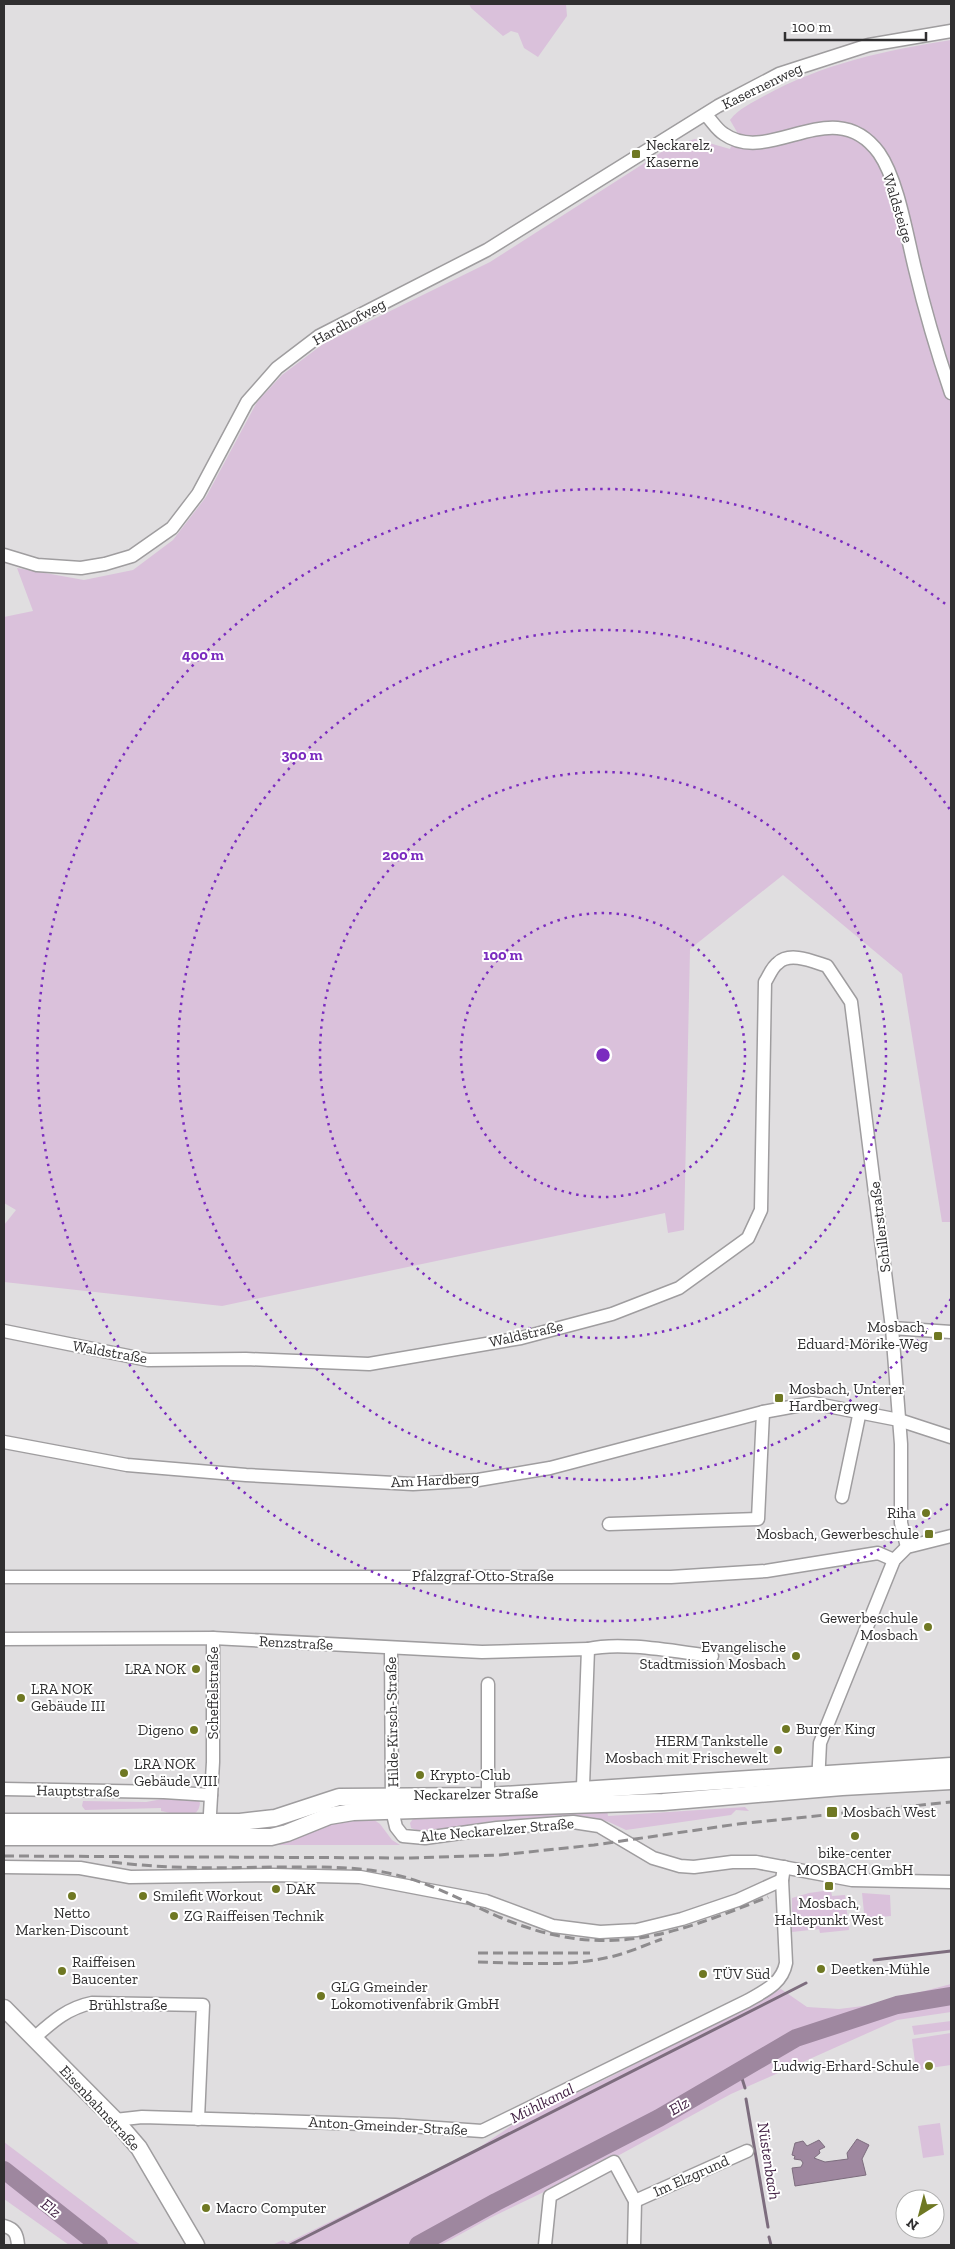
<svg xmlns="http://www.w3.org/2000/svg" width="955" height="2249" font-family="'Zilla Slab',serif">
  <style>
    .green { fill: #dac1db }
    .water { fill: #9e879f; stroke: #7d6d7e }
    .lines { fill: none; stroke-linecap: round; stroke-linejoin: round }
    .stream { stroke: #7d6d7e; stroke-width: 3 }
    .river { stroke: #9e879f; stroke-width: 18 }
    .minor-casing { stroke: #9f9d9f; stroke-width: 15 }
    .major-casing { stroke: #9f9d9f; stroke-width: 19 }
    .minor { stroke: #fff; stroke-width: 12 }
    .major { stroke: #fff; stroke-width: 16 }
    .rail { stroke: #8e8c8e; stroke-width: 3; stroke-dasharray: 10 5; stroke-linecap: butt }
    .ring { fill: none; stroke: #7b2cbf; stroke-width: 2.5; stroke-dasharray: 2.5 5 }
    .poi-dot { fill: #6f7823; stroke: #fff; stroke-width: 2 }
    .labels { text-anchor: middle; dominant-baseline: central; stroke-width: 4; stroke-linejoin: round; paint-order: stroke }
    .street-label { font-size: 15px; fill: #302f30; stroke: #fff }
    .poi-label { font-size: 15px; fill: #302f30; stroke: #fff; text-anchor: start }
    .water-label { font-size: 16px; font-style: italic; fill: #3f1e41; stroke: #fff }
    .centre { fill: #7b2cbf; stroke: #fff; stroke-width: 2.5 }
    .ring-label { font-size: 15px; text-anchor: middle; font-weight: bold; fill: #7b2cbf; stroke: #fff; stroke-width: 4; stroke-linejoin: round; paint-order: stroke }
  </style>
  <rect width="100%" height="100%" fill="#e0dee0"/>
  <g class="green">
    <path d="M 469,4 L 566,4 L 567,16 L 538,57 L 524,48 L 518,33 L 511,31 L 503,36 L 471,8 Z"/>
    <path d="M 951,40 L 951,1222 L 942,1222 L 902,974 L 783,875 L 690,949 L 684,1230 L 668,1233 L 665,1213 L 222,1306 L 4,1282 L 4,1225 L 16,1210 L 4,1203 L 4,617 L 33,611 L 17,568 L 84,580 L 133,570 L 173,540 L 206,497 L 257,402 L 282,375 L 323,344 L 490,262 L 671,146 L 695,139 L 730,149 L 737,132 L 730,120 C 739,108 752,103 764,96 C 822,64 886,50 951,40 Z"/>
    <path d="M 174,1797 L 198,1799 L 200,1803 C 198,1824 174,1813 161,1811 L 161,1808 L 85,1810 L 82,1806 L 83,1801 L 146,1802 Z"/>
    <path d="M 745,1807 L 749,1811 L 736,1810 L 731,1815 L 626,1830 L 609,1822 L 591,1817 L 574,1816 L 492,1821 L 432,1832 L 422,1832 L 411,1828 L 410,1823 L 415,1816 L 607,1810 L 608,1816 Z"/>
    <path d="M 370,1817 L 380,1824 L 392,1840 L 400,1845 L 278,1845 L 279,1839 L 321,1825 Z"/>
    <path d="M 831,1890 L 832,1896 L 845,1895 L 849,1930 L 820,1933 L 819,1929 L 792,1932 L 792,1898 L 809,1893 Z"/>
    <path d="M 862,1893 L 890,1895 L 891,1916 L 873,1918 L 873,1921 L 865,1922 Z"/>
    <path d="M 951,1984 L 951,2012 L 897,2020 L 731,2094 L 612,2159 L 490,2218 L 441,2245 L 272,2245 L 283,2240 L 287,2243 L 477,2149 L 517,2122 L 614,2075 L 781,1989 L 807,2007 L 839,2009 L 871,2005 Z"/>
    <path d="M 951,2021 L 951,2030 L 914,2035 L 912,2026 Z"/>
    <path d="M 951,2033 L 951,2065 L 916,2070 L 912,2039 Z"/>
    <path d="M 940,2123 L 944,2155 L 923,2158 L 918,2126 Z"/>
    <path d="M 4,2142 L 135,2241 L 141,2245 L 69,2245 L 4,2199 Z"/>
  </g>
  <path class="water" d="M 857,2139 L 869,2145 L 862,2159 L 866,2175 L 795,2186 L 792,2168 L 801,2167 L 803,2163 L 801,2160 L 794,2159 L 795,2156 L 792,2155 L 795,2143 L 803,2141 L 807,2146 L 819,2140 L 825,2147 L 819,2150 L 820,2153 L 814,2158 L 825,2162 L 848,2159 L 847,2153 Z"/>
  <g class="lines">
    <g class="stream">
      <path d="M 874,1960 L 951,1951"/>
      <path d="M 740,2072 L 745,2088"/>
      <path d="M 746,2099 L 768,2227"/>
      <path d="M 769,2237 L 771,2245"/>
      <path d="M 290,2245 L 806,1983"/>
    </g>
    <g class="river">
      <path d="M 4,2170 L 99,2245"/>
      <path d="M 418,2245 L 496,2202 L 659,2118 L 796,2038 L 897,2005 L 951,1996"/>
    </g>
    <g class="minor-casing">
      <g id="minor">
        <path d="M 706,115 C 712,121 717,130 724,134 C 770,167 834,91 879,153 C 898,180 907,237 915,269 C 925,311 937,352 951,393"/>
        <path d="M 4,555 L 37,565 L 81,568 L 105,564 L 132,556 L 172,528 L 198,494 L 247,402 L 277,368 L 319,336 L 487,250 L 718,106 L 779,74 L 869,45 L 951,31"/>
        <path d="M 892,1328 L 951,1332"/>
        <path d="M 4,1331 L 148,1360 L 246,1359 L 369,1364 L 521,1338 L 612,1314 L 679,1288 L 748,1238 L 761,1210 L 765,982 C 769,976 772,967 778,963 C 790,951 814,962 827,966 L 851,1002 L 892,1328 L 901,1444 L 901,1523 L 907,1547"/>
        <path d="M 4,1442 L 127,1465 L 246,1475 L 413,1484 L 478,1480 L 550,1468 L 763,1412 L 812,1403 L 899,1420 L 951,1437"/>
        <path d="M 842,1497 L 860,1411"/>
        <path d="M 609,1524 L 758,1519 L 763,1412"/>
        <path d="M 4,1577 L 671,1577 L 766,1571 L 878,1553 L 894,1560"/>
        <path d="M 4,1639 L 213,1638 L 482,1652 L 588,1649 L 583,1786 L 589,1798"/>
        <path d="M 391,1648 L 392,1810 L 396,1827 L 403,1836 L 425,1838 L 497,1828 L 573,1822 L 599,1826 L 653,1858 L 680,1866 L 694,1867 L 732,1862 L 756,1862 L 852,1880 L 951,1882"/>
        <path d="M 588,1649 C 622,1641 677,1652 712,1656"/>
        <path d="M 488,1684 L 488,1796"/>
        <path d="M 818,1784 L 820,1743 L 894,1560 L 907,1547 L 951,1536"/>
        <path d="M 4,1789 L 164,1792 L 211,1795"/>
        <path d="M 209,1831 L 213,1762 L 213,1638"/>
        <path d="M 4,1867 L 80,1868 L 130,1877 L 272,1875 L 360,1877 L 486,1901 L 553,1926 L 600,1932 L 637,1930 L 682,1919 L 738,1900 L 782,1880"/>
        <path d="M 34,2038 C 52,2022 67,2008 92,2003 L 203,2005 L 198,2119"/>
        <path d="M 115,2120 L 142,2117 L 244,2120 L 395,2125 L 482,2131 L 747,2001 C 764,1991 782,1984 786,1963 L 782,1880 L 784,1867"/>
        <path d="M 635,2201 L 747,2151"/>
        <path d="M 4,2226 C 15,2229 17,2234 18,2245"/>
        <path d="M 545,2245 L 550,2196 L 614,2162 L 635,2201 L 634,2245"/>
      </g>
    </g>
    <g class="major-casing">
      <g id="major">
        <path d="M 4,1822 L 240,1822 L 275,1818 L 339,1797 L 488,1796 L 951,1766"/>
        <path d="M 4,1837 L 271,1837 L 287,1833 L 329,1816 L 353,1812 L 663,1802 L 842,1787 L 951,1781"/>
        <path d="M 4,2008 L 115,2120 L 139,2148 L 196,2245"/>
      </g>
    </g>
    <use href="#minor" class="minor"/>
    <use href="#major" class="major"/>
    <g class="rail">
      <path d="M 4,1856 L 411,1858 L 500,1855 L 594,1845 L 738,1824 L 951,1802"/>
      <path d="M 112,1862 C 166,1869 220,1868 274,1867 C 308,1867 342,1866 376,1871 C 421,1877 458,1899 499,1917 C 604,1961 668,1937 768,1897"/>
      <path d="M 478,1953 L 590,1953"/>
      <path d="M 478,1962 C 522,1963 568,1967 610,1957 C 628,1953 645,1945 662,1939"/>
    </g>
  </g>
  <g class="ring">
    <circle cx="603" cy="1055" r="142"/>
    <circle cx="603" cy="1055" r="283"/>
    <path d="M951 1299A425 425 0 1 1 951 811"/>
    <path d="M948 1504A566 566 0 1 1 948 606"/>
  </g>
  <g class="poi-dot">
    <rect x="631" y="149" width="10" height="10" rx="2.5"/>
    <rect x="933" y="1331" width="10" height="10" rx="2.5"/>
    <rect x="774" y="1393" width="10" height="10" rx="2.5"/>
    <circle cx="926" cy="1513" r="5"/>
    <rect x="924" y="1529" width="10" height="10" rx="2.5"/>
    <circle cx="928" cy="1627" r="5"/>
    <circle cx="796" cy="1656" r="5"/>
    <circle cx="196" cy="1669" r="5"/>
    <circle cx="21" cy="1698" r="5"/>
    <circle cx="786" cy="1729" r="5"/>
    <circle cx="194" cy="1730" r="5"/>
    <circle cx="778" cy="1750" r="5"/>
    <circle cx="124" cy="1773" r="5"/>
    <circle cx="420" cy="1775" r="5"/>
    <rect x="826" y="1806" width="12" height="12" rx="2.5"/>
    <circle cx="855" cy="1836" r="5"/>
    <rect x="824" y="1881" width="10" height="10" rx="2.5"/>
    <circle cx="276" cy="1889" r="5"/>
    <circle cx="72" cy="1896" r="5"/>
    <circle cx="143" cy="1896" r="5"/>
    <circle cx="174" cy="1916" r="5"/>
    <circle cx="821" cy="1969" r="5"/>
    <circle cx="62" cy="1971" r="5"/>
    <circle cx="703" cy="1974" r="5"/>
    <circle cx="321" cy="1996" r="5"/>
    <circle cx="929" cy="2066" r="5"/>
    <circle cx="206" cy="2208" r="5"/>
  </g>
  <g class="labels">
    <g class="street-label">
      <text transform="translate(762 86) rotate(-26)">Kasernenweg</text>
      <text transform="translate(898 208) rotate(73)">Waldsteige</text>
      <text transform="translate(349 322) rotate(-29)">Hardhofweg</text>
      <text transform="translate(880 1227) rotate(-97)">Schillerstraße</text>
      <text transform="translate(526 1334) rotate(-13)">Waldstraße</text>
      <text transform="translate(110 1352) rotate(10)">Waldstraße</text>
      <text transform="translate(435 1480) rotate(-3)">Am Hardberg</text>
      <text x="483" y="1576">Pfalzgraf-Otto-Straße</text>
      <text transform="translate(296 1643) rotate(3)">Renzstraße</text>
      <text transform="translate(213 1693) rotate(-90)">Scheffelstraße</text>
      <text transform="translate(392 1722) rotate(-91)">Hilde-Kirsch-Straße</text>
      <text transform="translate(78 1791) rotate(1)">Hauptstraße</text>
      <text transform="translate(476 1794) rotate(-1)">Neckarelzer Straße</text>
      <text transform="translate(497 1830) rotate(-5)">Alte Neckarelzer Straße</text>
      <text x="128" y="2005">Brühlstraße</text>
      <text transform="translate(100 2108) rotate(47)">Eisenbahnstraße</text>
      <text transform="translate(388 2126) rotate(3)">Anton-Gmeinder-Straße</text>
      <text transform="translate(691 2176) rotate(-24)">Im Elzgrund</text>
    </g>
    <g class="poi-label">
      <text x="646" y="145">Neckarelz,<tspan x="646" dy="17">Kaserne</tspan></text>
      <text x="928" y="1327" text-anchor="end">Mosbach,<tspan x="928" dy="17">Eduard-Mörike-Weg</tspan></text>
      <text x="789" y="1389">Mosbach, Unterer<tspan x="789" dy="17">Hardbergweg</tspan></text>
      <text x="916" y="1513" text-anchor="end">Riha</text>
      <text x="919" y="1534" text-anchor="end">Mosbach, Gewerbeschule</text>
      <text x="918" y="1618" text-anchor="end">Gewerbeschule<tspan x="918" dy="17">Mosbach</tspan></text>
      <text x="786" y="1647" text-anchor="end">Evangelische<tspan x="786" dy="17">Stadtmission Mosbach</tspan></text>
      <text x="186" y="1669" text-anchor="end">LRA NOK</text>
      <text x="31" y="1689">LRA NOK<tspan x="31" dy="17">Gebäude III</tspan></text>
      <text x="796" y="1729">Burger King</text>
      <text x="184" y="1730" text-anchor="end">Digeno</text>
      <text x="768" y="1741" text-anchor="end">HERM Tankstelle<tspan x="768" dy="17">Mosbach mit Frischewelt</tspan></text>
      <text x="134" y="1764">LRA NOK<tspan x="134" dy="17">Gebäude VIII</tspan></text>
      <text x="430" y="1775">Krypto-Club</text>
      <text x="843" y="1812">Mosbach West</text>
      <text x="855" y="1853" text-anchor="middle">bike-center<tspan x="855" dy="17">MOSBACH GmbH</tspan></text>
      <text x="286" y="1889">DAK</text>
      <text x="153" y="1896">Smilefit Workout</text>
      <text x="829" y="1903" text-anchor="middle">Mosbach,<tspan x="829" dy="17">Haltepunkt West</tspan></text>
      <text x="72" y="1913" text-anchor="middle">Netto<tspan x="72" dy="17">Marken-Discount</tspan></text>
      <text x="184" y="1916">ZG Raiffeisen Technik</text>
      <text x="72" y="1962">Raiffeisen<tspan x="72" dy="17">Baucenter</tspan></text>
      <text x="831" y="1969">Deetken-Mühle</text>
      <text x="713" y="1974">TÜV Süd</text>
      <text x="331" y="1987">GLG Gmeinder<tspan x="331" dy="17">Lokomotivenfabrik GmbH</tspan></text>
      <text x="919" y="2066" text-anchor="end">Ludwig-Erhard-Schule</text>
      <text x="216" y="2208">Macro Computer</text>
    </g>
    <g class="water-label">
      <text transform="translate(542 2103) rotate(-27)">Mühlkanal</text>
      <text transform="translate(679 2106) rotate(-30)">Elz</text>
      <text transform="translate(769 2161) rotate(81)">Nüstenbach</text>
      <text transform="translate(51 2208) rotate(38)">Elz</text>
    </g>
  </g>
  <circle cx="603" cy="1055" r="8" class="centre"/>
  <g class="ring-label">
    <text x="203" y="660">400 m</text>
    <text x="302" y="760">300 m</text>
    <text x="403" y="860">200 m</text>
    <text x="503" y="960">100 m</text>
  </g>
  <rect width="955" height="2249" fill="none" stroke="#302f30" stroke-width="10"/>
  <g transform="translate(920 2214) rotate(216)"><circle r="24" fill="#ffffff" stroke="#acacac"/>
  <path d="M0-4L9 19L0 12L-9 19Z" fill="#6f7823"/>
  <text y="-8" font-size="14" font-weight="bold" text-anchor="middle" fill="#302f30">N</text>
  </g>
  <path d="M785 32v8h141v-8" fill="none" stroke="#302f30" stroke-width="2.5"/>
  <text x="792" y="32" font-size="15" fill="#302f30" stroke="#ffffff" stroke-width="4" paint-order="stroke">100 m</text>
</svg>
